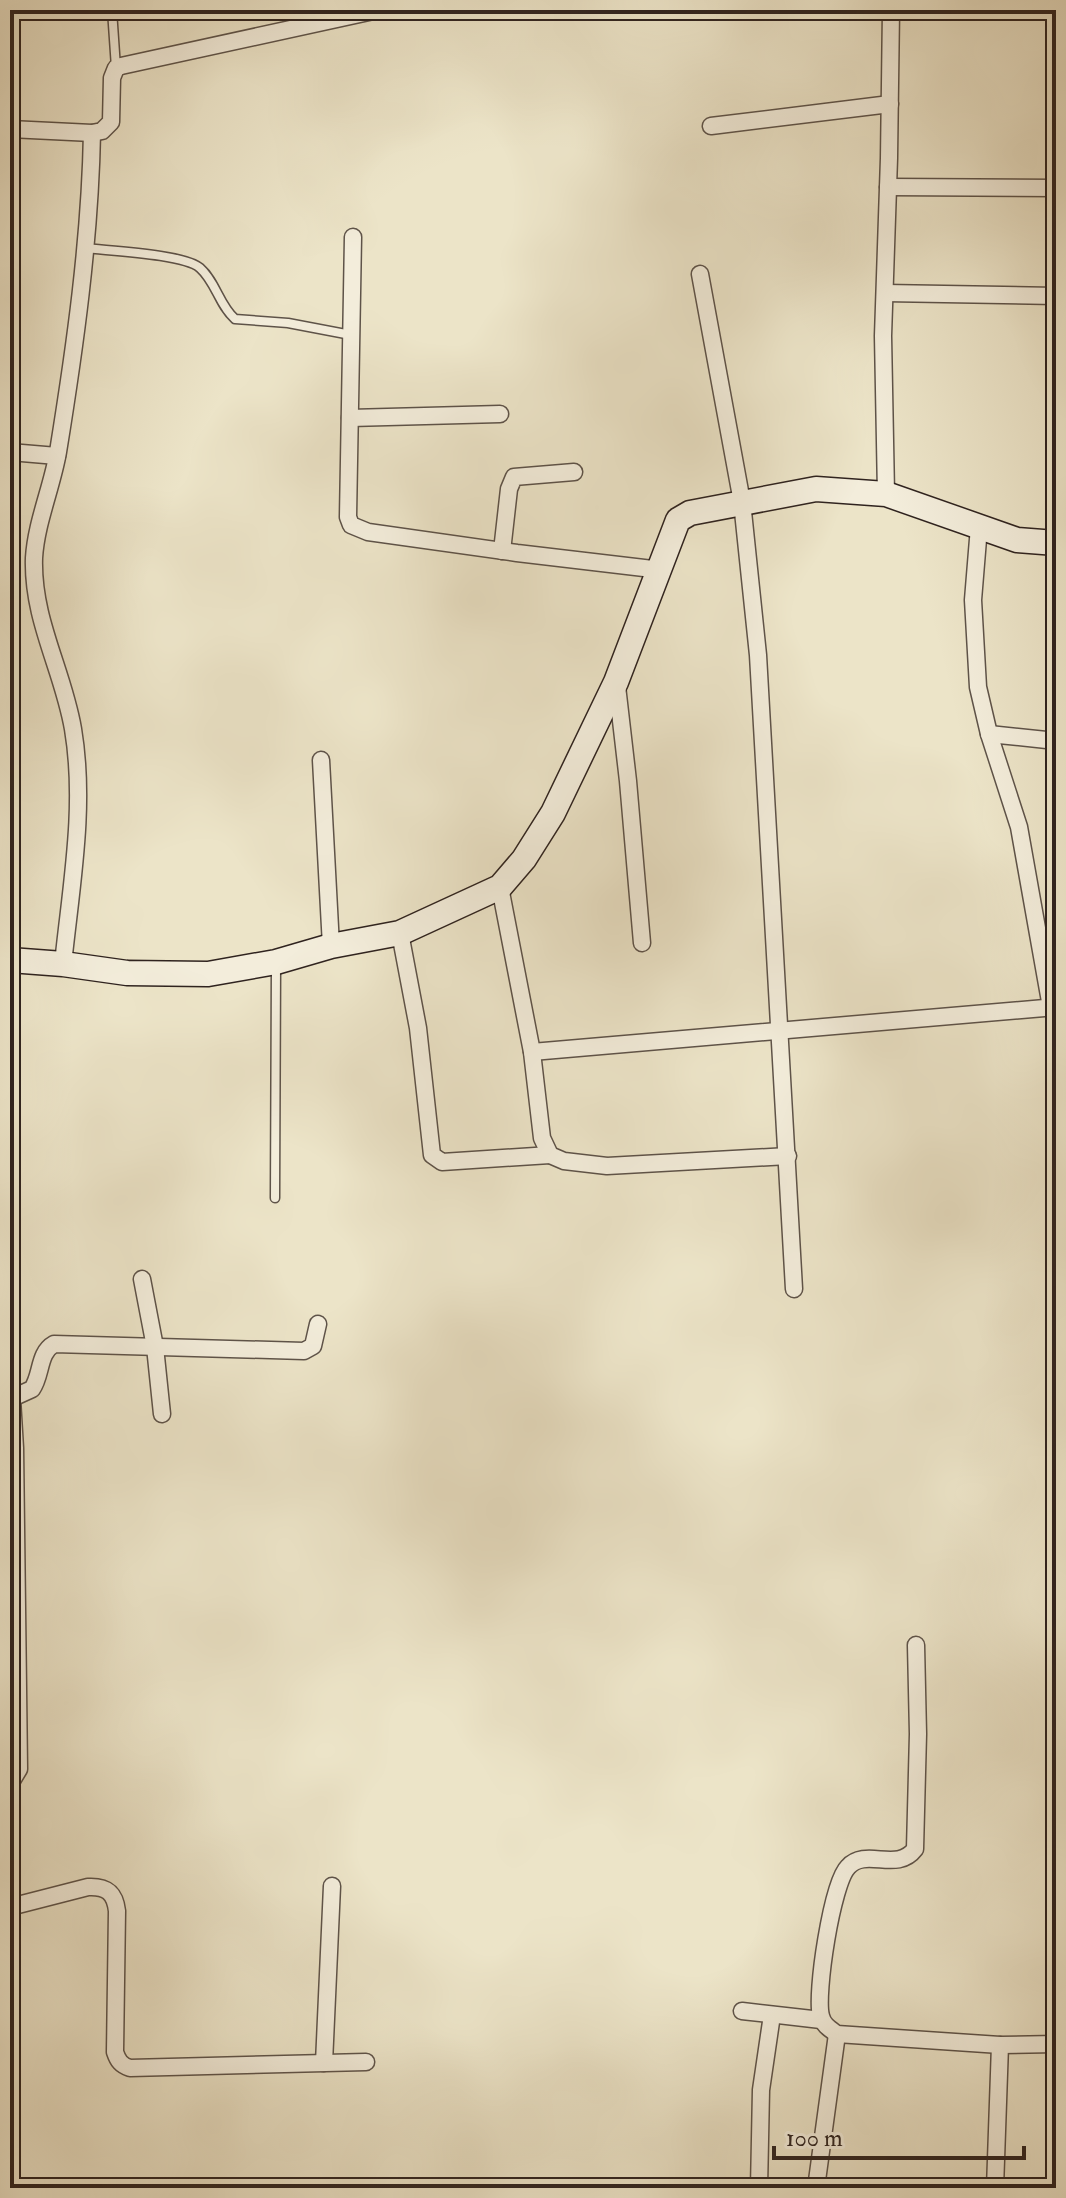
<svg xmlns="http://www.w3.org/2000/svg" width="1066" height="2198" font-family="'IM FELL Double Pica',serif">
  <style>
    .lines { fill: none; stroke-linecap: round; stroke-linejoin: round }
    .lane-casing { stroke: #5e5349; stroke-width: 11 }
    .street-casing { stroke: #5e5349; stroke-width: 19 }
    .secondary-casing { stroke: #2f231f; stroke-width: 27 }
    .lane { stroke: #f3eddb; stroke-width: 8 }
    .street { stroke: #f3eddb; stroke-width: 16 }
    .secondary { stroke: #f3eddb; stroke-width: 24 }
  </style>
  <rect width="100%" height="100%" fill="#ece4c8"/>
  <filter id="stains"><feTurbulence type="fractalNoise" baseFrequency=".0025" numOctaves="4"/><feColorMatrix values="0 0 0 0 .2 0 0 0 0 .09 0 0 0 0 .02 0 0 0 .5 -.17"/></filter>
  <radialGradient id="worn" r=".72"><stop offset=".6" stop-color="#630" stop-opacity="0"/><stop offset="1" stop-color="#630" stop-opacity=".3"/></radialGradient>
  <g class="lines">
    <g class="lane-casing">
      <g id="lane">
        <path d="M 112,10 L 116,68"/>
        <path d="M 85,248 C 110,251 184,254 200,268 C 216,282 219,305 235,319 L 288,323 L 351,335"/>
        <path d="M 275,1198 L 276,963"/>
      </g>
    </g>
    <g class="street-casing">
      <g id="street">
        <path d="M 711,126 L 890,104"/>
        <path d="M 10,129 L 92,133 L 102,131 L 111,122 L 112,78 L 116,68 L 121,66 L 378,10"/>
        <path d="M 888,187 L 1056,188"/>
        <path d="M 353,237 L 348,517 L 351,525 L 368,532 L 517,553 L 661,570"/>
        <path d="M 700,274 L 742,502 L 758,655 L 794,1289"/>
        <path d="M 885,293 L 1056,296"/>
        <path d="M 350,418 L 500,414"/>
        <path d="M 10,452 L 57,456"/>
        <path d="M 886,494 L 883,336 L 889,158 L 891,10"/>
        <path d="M 979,527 L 973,600 L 978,687 L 989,734 L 1019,827 L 1051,1007"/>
        <path d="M 502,551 L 509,489 L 514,477 L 574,472"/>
        <path d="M 617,686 L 628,781 L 642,943"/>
        <path d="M 989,734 L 1056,741"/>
        <path d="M 321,760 L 331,946"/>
        <path d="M 500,887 L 532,1052 L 542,1138 L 550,1155 L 564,1161 L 607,1166 L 788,1156"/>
        <path d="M 400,933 L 418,1028 L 432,1155 L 442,1162 L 550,1155"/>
        <path d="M 63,964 C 71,886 86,806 73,729 C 63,670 32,620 34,558 C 36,523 52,487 58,452 C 75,347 90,240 92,133"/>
        <path d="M 532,1052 L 1056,1007"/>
        <path d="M 142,1279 L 155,1347 L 162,1414"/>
        <path d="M 10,1399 L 32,1389 C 42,1375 38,1353 54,1344 L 304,1351 L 313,1346 L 318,1324"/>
        <path d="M 916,1645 L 918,1734 L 915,1849 C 897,1873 866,1847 848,1867 C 832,1883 815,1995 821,2016 C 823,2025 830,2029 837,2034 L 1000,2045 L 1056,2044"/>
        <path d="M 10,1784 L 19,1769 L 15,1448 L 12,1399"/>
        <path d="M 10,1907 L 88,1887 C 107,1886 115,1893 117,1911 L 115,2052 C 118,2061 121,2065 130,2068 L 366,2062"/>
        <path d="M 742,2011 L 821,2020"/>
        <path d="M 324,2063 L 332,1886"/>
        <path d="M 320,2188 L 338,2188"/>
        <path d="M 759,2188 L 761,2090 L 772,2015"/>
        <path d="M 816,2188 L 837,2034"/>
        <path d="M 995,2188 L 1000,2045"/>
      </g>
    </g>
    <g class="secondary-casing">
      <path id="secondary" d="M 10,960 L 63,964 L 127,973 L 208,974 L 276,962 L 331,946 L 400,933 L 500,887 L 524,859 L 553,813 L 616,682 L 678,520 L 690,513 L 816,489 L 886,494 L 1017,540 L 1056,543"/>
    </g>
    <use href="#lane" class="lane"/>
    <use href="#street" class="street"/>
    <use href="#secondary" class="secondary"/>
  </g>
  <rect width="1066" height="2198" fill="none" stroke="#ece4c8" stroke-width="40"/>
  <rect x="12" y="12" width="1042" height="2174" fill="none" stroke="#2f231f" stroke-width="4"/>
  <rect x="20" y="20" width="1026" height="2158" fill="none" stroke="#2f231f" stroke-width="2"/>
  <path d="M774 2146v12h250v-12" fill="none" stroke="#2f231f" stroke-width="4"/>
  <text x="786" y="2146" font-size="24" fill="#2f231f" stroke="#f3eddb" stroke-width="6" paint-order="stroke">100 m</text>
  <rect width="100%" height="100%" filter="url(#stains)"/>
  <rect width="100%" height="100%" fill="url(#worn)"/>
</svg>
